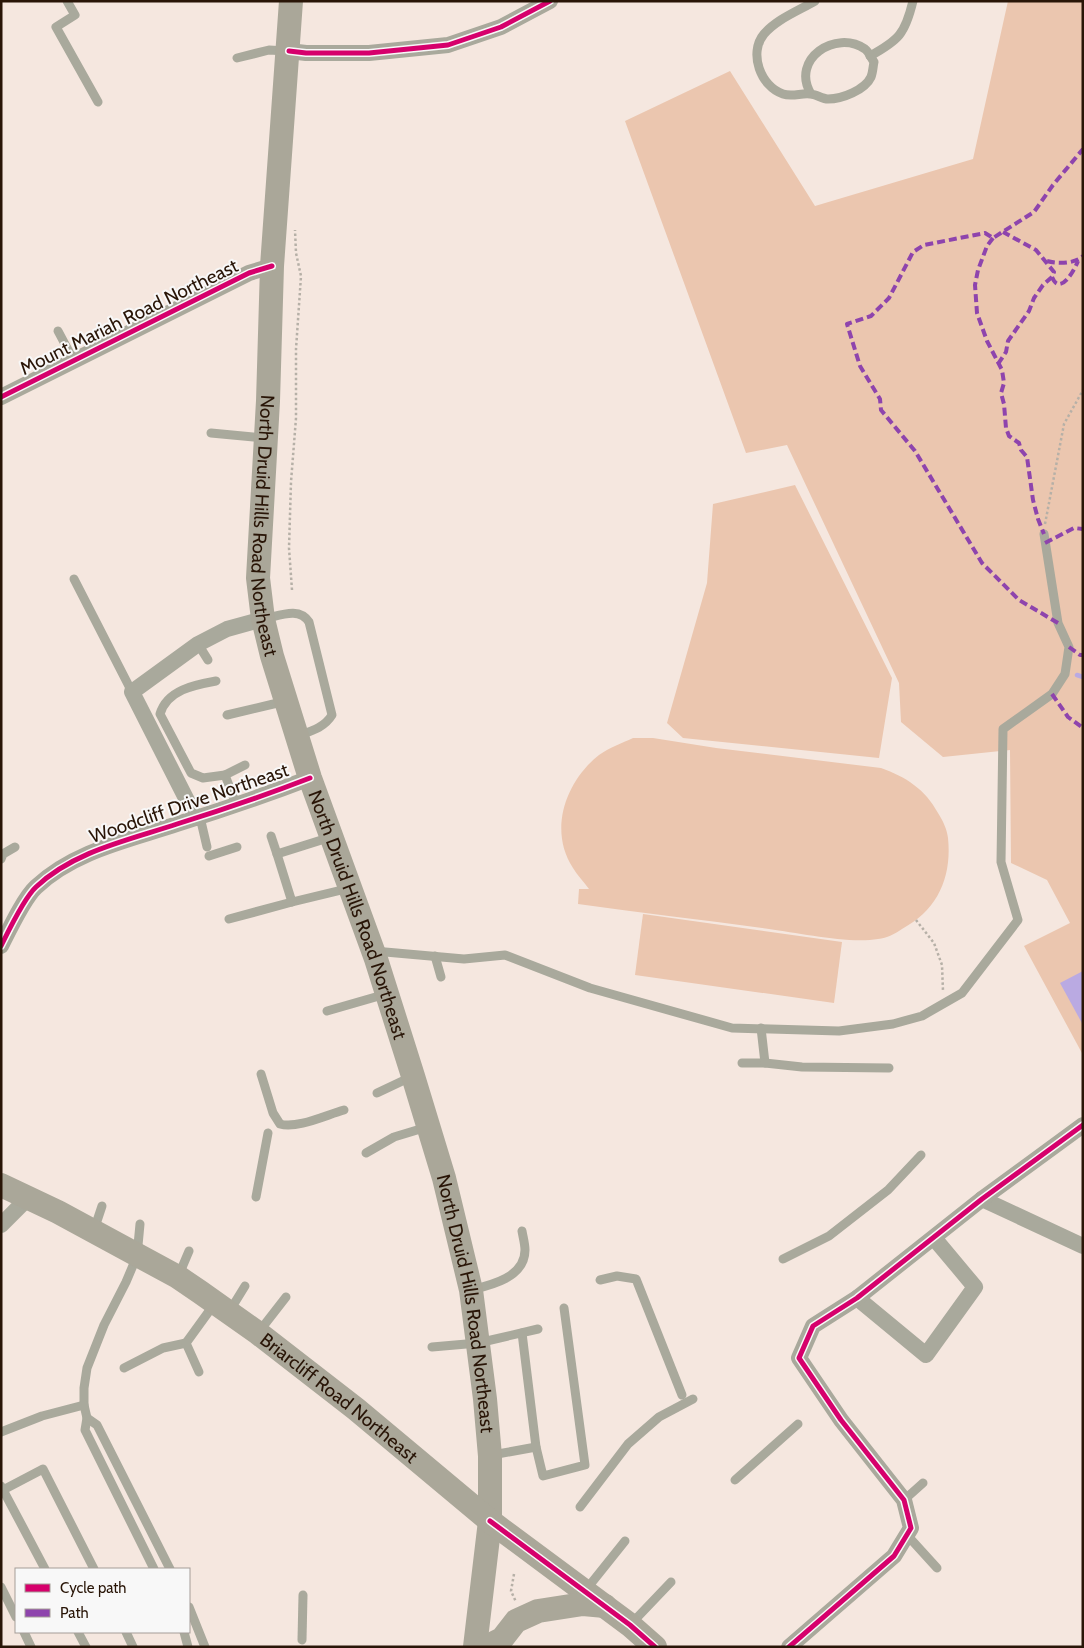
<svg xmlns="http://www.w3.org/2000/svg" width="1084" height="1648" font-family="Cabin,sans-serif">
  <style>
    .green { fill: #ebc6af }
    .water { fill: #baaae2 }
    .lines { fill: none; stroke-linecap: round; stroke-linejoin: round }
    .stream { stroke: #baaae2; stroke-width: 4.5 }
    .path { stroke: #b6b0a7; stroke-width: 2.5; stroke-dasharray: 2.5 2.5; stroke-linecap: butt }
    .service { stroke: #a9a99c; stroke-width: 9 }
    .minor { stroke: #a9a99c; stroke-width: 16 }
    .secondary { stroke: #aaa799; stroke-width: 24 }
    .quiet { stroke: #8e44ad; stroke-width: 4; stroke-dasharray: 8 4; stroke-linecap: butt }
    .cycleway-casing { stroke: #f8f8f8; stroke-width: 8 }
    .cycleway { stroke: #d6006c; stroke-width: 5 }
    .labels { text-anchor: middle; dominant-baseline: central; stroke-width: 4; stroke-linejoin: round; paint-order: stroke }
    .street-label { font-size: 19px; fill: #291507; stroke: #f8f8f8 }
  </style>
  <rect width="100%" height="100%" fill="#f5e7df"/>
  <g class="green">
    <path d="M 1008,1 L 1083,1 L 1083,1055 L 1024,946 L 1070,923 L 1047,880 L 1011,863 L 1010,750 L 943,757 L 901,722 L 899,683 L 787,445 L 746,453 L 625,121 L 730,71 L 815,206 L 973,159 Z"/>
    <path d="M 795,485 L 892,678 L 879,758 L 683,738 L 667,723 L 707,583 L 713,504 Z"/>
    <path d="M 633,738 L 653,738 L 716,748 L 881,768 C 906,777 925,789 938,813 C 943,821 947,829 948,838 C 952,877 938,910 902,929 C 895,934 887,938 878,939 C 849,944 799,933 769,929 C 705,920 641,913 578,904 L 579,889 L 589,889 C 584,882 577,875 573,868 C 548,830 566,781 599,755 C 609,748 622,743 633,738 Z"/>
    <path d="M 643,914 L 842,942 L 834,1003 L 635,975 Z"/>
  </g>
  <path class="water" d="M 1083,971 L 1083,1025 L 1060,983 Z"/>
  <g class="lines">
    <path class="stream" d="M 1077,675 L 1083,677"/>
    <g class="path">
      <path d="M 1045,524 L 1064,424 L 1083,390"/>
      <path d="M 292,590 L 289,548 L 291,482 L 296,418 L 296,349 L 301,276 L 296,253 L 295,230"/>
      <path d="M 916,920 L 934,943 L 942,965 L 943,991"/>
      <path d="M 514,1574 L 511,1591 L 516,1602"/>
    </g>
    <g class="service">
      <path d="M 67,1 L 75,15 L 56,27 L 98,102"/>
      <path d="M 870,56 C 899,40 905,34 913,1"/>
      <path d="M 237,58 L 269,50 L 286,51"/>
      <path d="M 811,94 C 790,59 836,29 865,49 C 869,52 871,58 874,62 C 873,66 873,72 871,77 C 865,90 842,99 828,99 C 822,99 816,94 810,94 C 801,93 792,97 783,94 C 761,87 748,53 764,34 C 777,19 798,11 815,1"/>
      <path d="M 58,331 L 74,361"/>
      <path d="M 211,433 L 265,438"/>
      <path d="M 74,579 L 132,692"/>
      <path d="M 263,619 C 279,616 299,606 309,622 L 332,715 C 324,728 311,731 297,736"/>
      <path d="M 198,644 L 208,660"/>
      <path d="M 216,681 C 194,685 167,690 160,714 L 191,773 L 203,778 L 225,775"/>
      <path d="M 227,715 L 286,701"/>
      <path d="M 236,804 L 225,775 L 245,765"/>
      <path d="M 200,817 L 207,847"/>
      <path d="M 271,836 L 277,854"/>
      <path d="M 331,837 L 277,854 L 292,902 L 350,888"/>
      <path d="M 209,856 L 237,847"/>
      <path d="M 1,859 L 3,854 L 15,847"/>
      <path d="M 229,919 L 292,902"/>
      <path d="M 374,951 L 464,959 L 505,955 L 590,988 L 732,1028 L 839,1031 L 893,1024 L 922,1016 L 962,993 L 1018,920 L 1001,862 L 1003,729 L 1052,694 L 1065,674 L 1069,647 L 1058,623 L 1044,534"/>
      <path d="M 435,956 L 441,977"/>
      <path d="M 327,1011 L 386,994"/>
      <path d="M 742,1063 L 765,1063 L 761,1028"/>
      <path d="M 765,1063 L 802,1067 L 889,1068"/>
      <path d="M 261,1074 L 273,1113 L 280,1124 C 297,1129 326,1115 344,1110"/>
      <path d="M 377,1093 L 413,1076"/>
      <path d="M 366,1153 L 394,1137 L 427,1127"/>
      <path d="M 256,1197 L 268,1133"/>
      <path d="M 140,1224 L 137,1256 L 126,1282 L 104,1325 L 87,1368 L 84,1388 L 84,1405 L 87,1418 L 85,1430 L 154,1569"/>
      <path d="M 94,1230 L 102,1206"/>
      <path d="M 783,1259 L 829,1236 L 888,1190 L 921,1155"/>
      <path d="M 178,1277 L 189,1251"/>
      <path d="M 600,1280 L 617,1276 L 636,1279 L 682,1395"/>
      <path d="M 471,1290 C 492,1285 525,1277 525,1250 C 525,1244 523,1237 522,1231"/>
      <path d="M 229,1312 L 245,1286"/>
      <path d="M 258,1333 L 286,1297"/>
      <path d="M 522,1333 L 536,1447 L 543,1476 L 585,1465 L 564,1308"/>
      <path d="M 432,1347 L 478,1343 L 538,1329"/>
      <path d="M 124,1368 L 163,1348 L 186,1343"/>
      <path d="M 199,1372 L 186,1343 L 215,1303"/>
      <path d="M 87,1418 L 97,1425 L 170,1569"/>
      <path d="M 1,1432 L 42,1416 L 84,1405"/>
      <path d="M 492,1455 L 536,1447"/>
      <path d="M 735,1480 L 798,1424"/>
      <path d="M 1,1486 L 45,1569"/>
      <path d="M 1,1491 L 43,1469 L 94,1569"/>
      <path d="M 904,1500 L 923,1483"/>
      <path d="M 580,1507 L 628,1444 L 659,1417 L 693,1399"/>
      <path d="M 907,1535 L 937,1568"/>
      <path d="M 1,1587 L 16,1617"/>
      <path d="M 585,1591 L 625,1541"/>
      <path d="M 189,1607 L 205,1647"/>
      <path d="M 630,1625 L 671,1582"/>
      <path d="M 24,1632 L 31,1647"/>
      <path d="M 78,1632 L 86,1647"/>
      <path d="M 126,1632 L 133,1647"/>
      <path d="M 184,1632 L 188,1647"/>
      <path d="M 302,1640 L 303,1595"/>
    </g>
    <g class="minor">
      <path d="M 289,51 L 306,53 L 369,53 L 448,45 L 501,27 L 550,1"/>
      <path d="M 1,397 L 249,273 L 272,266"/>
      <path d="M 196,818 L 132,692 L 198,644 L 227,629 L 263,619"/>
      <path d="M 1,946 C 9,930 24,898 36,887 C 74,851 129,840 177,824 C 222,810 266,795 310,778"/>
      <path d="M 982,1199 L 1083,1246"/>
      <path d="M 1,1225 L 28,1198"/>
      <path d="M 857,1298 L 926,1355 L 975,1287 L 934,1238"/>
      <path d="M 789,1647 L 894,1556 L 911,1528 L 904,1500 L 841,1420 L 799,1358 L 813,1326 L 857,1298 L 982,1199 L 1083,1125"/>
    </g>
    <g class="secondary">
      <path id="s1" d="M 291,1 L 272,266 L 268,401 L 258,578 L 263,619 L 272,656 L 310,778 L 376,959 L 413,1076 L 444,1178 L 471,1290 L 485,1399 L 490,1456 L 490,1521 L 475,1647"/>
      <path id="s2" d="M 1,1185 L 58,1212 L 178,1277 L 200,1292 L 258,1333 L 356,1409 L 490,1521 L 630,1625 L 655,1647"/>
      <path d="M 486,1647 L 502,1639 L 516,1621 L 538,1611 L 583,1604 L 605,1606"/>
    </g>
    <g class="quiet">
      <path d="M 993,238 L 987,246 L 978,270 L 975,285 L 977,313 L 987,341 L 1002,370 L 1004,383 L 1001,393 L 1004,404 L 1006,428 L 1009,436 L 1019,443 L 1021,450 L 1027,457 L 1033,500 L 1038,519 L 1044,534"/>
      <path d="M 1047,261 C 1057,264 1075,264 1083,256"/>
      <path d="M 1052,277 C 1060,297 1075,269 1078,261"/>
      <path d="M 998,364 L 1006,352 L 1008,341 L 1029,311 L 1034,298 L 1043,285 L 1052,277 L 1054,272 L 1036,250 L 1003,232"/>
      <path d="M 1045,543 L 1074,528 L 1083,529"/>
      <path d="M 1058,623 L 1019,600 L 982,563 L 915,451 L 881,410 L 880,399 L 860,366 L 847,324 L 871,316 L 889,298 L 913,252 L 924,245 L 985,233 L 993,238 L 1034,212 L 1053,185 L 1083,149"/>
      <path d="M 1069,647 L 1080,655 L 1083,655"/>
      <path d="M 1052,694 L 1068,717 L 1083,728"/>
    </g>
    <g class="cycleway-casing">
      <g id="cycleway">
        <path d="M 289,51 L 306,53 L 369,53 L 448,45 L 501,27 L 550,1"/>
        <path d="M 1,397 L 249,273 L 272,266"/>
        <path d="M 1,946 C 9,930 24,898 36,887 C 74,851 129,840 177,824 C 222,810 266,795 310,778"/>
        <path d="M 490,1521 L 630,1625 L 655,1647"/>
        <path d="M 789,1647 L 894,1556 L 911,1528 L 904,1500 L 841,1420 L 799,1358 L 813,1326 L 857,1298 L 982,1199 L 1083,1125"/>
      </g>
    </g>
    <use href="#cycleway" class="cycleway"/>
  </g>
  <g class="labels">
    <g class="street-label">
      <text transform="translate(129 317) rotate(-26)">Mount Mariah Road Northeast</text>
      <text stroke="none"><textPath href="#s1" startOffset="526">North Druid Hills Road Northeast</textPath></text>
      <text transform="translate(189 803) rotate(-19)">Woodcliff Drive Northeast</text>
      <text stroke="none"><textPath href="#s1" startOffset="930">North Druid Hills Road Northeast</textPath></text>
      <text stroke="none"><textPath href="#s1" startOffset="1335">North Druid Hills Road Northeast</textPath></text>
      <text stroke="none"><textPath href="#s2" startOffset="401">Briarcliff Road Northeast</textPath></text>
    </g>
  </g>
  <rect width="1084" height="1648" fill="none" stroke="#291507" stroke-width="5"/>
  <rect x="15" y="1568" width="175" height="65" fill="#f8f8f8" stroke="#a59d98"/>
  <rect x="25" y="1584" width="25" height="8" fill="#d6006c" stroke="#a59d98"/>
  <text x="60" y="1593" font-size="15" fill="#291507">Cycle path</text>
  <rect x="25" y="1609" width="25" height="8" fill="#8e44ad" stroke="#a59d98"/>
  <text x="60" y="1618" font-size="15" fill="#291507">Path</text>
</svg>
